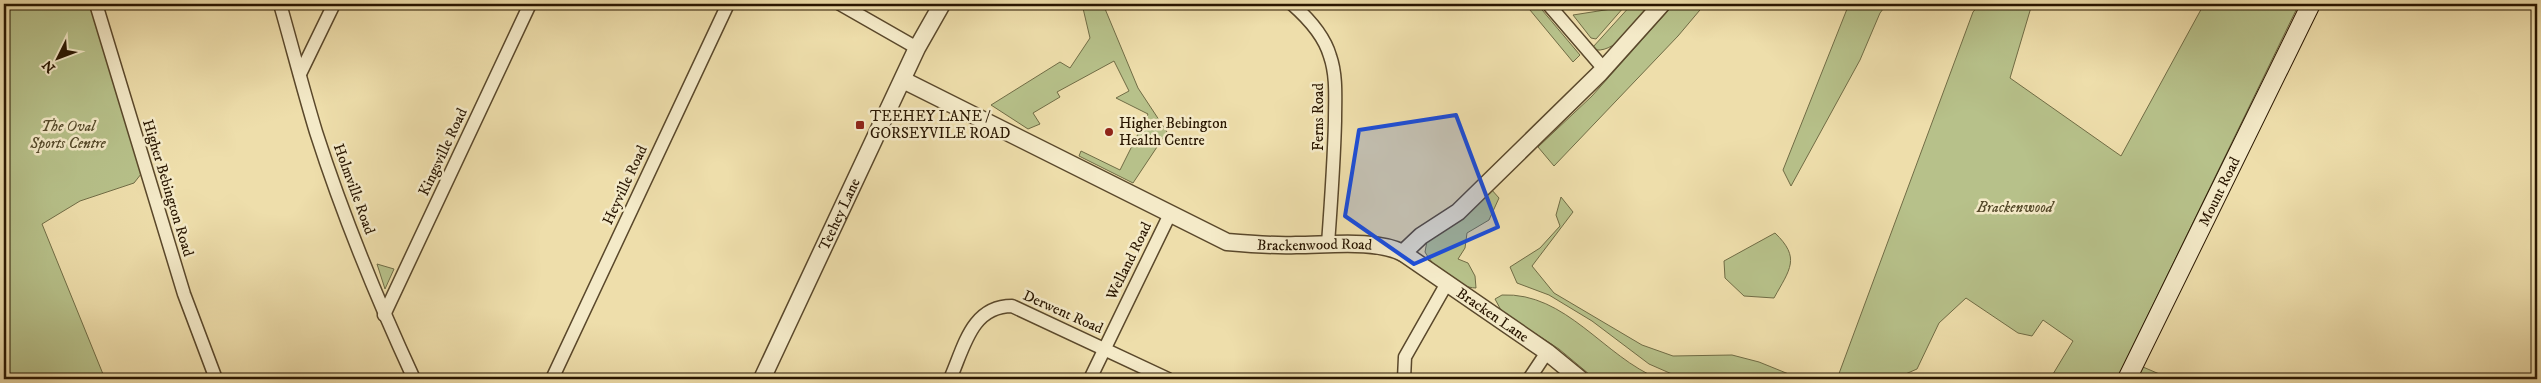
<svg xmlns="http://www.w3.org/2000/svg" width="2541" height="383" font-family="'IM FELL DW Pica',serif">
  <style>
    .green { fill: #b7c18a; stroke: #706c45 }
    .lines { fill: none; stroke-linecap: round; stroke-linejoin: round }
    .minor-casing { stroke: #5a482b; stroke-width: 15 }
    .tertiary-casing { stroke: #5a482b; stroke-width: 19 }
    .secondary-casing { stroke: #291600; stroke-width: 20 }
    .minor { stroke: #f4eac8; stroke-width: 12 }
    .tertiary { stroke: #f4eac8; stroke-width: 16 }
    .secondary { stroke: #f4eac8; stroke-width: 18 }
    .marked { fill: #1d4ed8; fill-opacity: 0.2; stroke: #1d4ed8; stroke-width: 4; stroke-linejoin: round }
    .poi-dot { fill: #8f2418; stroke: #f4eac8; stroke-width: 2 }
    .labels { text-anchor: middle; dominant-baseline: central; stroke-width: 5; stroke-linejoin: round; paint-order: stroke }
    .poi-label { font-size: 15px; fill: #291600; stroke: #f4eac8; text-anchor: start }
    .street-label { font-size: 15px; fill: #291600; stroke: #f4eac8 }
    .park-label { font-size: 15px; font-style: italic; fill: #544929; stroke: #f4eac8 }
  </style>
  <rect width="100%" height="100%" fill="#eedeab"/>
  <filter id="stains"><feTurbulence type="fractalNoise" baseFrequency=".004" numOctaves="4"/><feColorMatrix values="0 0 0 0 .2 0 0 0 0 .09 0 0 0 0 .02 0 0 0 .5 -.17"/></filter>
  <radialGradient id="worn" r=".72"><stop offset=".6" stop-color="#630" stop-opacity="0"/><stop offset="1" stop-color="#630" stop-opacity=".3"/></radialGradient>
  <g class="green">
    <path d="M 4,4 L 96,4 L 145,169 L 134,183 L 80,201 L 42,224 L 105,379 L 4,379 Z"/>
    <path d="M 1082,4 L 1103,4 L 1138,88 L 1167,132 L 1133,183 L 1079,156 L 1081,151 L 1120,170 L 1148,114 L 1116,98 L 1129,91 L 1114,61 L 1057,92 L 1060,97 L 1033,113 L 1040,124 L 1028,129 L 991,105 L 1060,62 L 1070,68 L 1090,38 Z"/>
    <path d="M 1525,4 L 1537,4 L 1580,55 L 1573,62 Z"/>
    <path d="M 1632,4 L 1651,4 C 1638,19 1618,52 1596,50 L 1593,47 Z"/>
    <path d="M 1674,4 L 1705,4 L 1678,36 L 1554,166 L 1538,147 L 1592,96 Z"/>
    <path d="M 1849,4 L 1887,4 L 1880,13 L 1860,60 L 1791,186 L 1783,170 Z"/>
    <path d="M 1980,4 L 2032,4 L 2010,78 L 2121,156 L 2204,4 L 2299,4 L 2117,379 L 2050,379 L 2073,341 L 2043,320 L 2032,336 L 2018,333 L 1966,298 L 1939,323 L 1917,369 L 1894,379 L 1837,379 L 1973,12 Z"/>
    <path d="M 1624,7 L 1596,39 L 1591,38 L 1573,15 Z"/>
    <path d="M 1491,189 L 1499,198 L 1489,220 L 1467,233 L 1465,248 L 1458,259 L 1468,263 L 1475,276 L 1476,288 C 1458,288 1433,267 1425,252 L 1427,241 Z"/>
    <path d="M 1561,197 L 1573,212 L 1532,266 L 1554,293 L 1642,345 L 1673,356 L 1732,355 L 1759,362 L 1801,379 L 1681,378 L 1649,364 L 1592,321 L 1549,295 L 1517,283 L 1510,267 L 1540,248 L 1560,226 L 1556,215 Z"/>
    <path d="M 1775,233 C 1801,258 1790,269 1774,298 L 1744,296 L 1725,278 L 1724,261 Z"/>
    <path d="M 377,264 L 394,269 L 385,289 Z"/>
    <path d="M 1502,295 C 1566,292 1604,357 1659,379 L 1595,379 L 1559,349 L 1502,312 L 1495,299 Z"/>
    <path d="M 2143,367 L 2171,379 L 2136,379 Z"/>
  </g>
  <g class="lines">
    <g class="minor-casing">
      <g id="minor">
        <path d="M 96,4 L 184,294 L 216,379"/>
        <path d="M 280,4 C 292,46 303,89 316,132 C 343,216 377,299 414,379"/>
        <path d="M 840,4 L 917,48"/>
        <path d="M 1292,4 C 1308,18 1324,35 1330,56 C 1337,76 1335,99 1335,121 C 1334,162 1331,203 1328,244"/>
        <path d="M 1548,4 L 1604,69"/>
        <path d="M 300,74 L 334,4"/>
        <path d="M 384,315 L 530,4"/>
        <path d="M 552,379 L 728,4"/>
        <path d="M 950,379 C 964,348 971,306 1012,306 L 1168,379"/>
        <path d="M 1090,379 L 1170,214"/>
        <path d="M 1404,379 L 1405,357 L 1447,283"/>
        <path d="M 1529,379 L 1547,352"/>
      </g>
    </g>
    <g class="tertiary-casing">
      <g id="tertiary">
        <path id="s1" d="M 903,80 L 1227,242 C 1250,244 1273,246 1296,245 C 1328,245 1376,239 1403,253 L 1421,236 L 1458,212 L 1600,73 L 1662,4"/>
        <path id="s2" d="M 1403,253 L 1547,352 L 1580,379"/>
        <path id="s3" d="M 762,379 L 917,48 L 942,4"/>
      </g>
    </g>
    <g class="secondary-casing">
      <g id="secondary">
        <path id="s4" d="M 2127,379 L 2311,4"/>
      </g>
    </g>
    <use href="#minor" class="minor"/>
    <use href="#tertiary" class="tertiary"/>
    <use href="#secondary" class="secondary"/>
  </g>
  <path class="marked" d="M 1456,115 L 1498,227 L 1414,264 L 1345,216 L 1359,130 Z"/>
  <g class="poi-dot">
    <rect x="855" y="120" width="10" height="10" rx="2.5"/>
    <circle cx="1109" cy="132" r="5"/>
  </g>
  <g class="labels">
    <g class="poi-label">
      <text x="870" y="116">TEEHEY LANE /<tspan x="870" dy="17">GORSEYVILE ROAD</tspan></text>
      <text x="1119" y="123">Higher Bebington<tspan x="1119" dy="17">Health Centre</tspan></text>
    </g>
    <g class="street-label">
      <text transform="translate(1318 117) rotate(-90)">Ferns Road</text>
      <text transform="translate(443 152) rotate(-65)">Kingsville Road</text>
      <text transform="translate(625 185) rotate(-65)">Heyville Road</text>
      <text transform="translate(168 188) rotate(73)">Higher Bebington Road</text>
      <text transform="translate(354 189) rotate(70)">Holmville Road</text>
      <text stroke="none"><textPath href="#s4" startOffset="209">Mount Road</textPath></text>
      <text stroke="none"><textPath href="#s3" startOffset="182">Teehey Lane</textPath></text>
      <text stroke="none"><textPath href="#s1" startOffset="450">Brackenwood Road</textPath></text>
      <text transform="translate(1129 261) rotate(-64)">Welland Road</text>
      <text transform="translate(1063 312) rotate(24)">Derwent Road</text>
      <text stroke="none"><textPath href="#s2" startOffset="109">Bracken Lane</textPath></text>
    </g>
    <g class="park-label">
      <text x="68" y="126">The Oval<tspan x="68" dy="17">Sports Centre</tspan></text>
      <text x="2015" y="207">Brackenwood</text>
    </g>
  </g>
  <rect width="2541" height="383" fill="none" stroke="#eedeab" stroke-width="20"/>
  <rect x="5" y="5" width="2531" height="373" fill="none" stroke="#291600" stroke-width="2.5"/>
  <rect x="10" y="10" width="2521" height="363" fill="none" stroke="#291600"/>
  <g transform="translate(58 58) rotate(228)" stroke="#f4eac8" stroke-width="4" paint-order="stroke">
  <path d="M0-4L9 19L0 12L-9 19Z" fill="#291600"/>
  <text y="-8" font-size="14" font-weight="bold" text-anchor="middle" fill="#291600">N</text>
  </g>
  <rect width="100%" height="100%" filter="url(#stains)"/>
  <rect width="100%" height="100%" fill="url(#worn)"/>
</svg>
